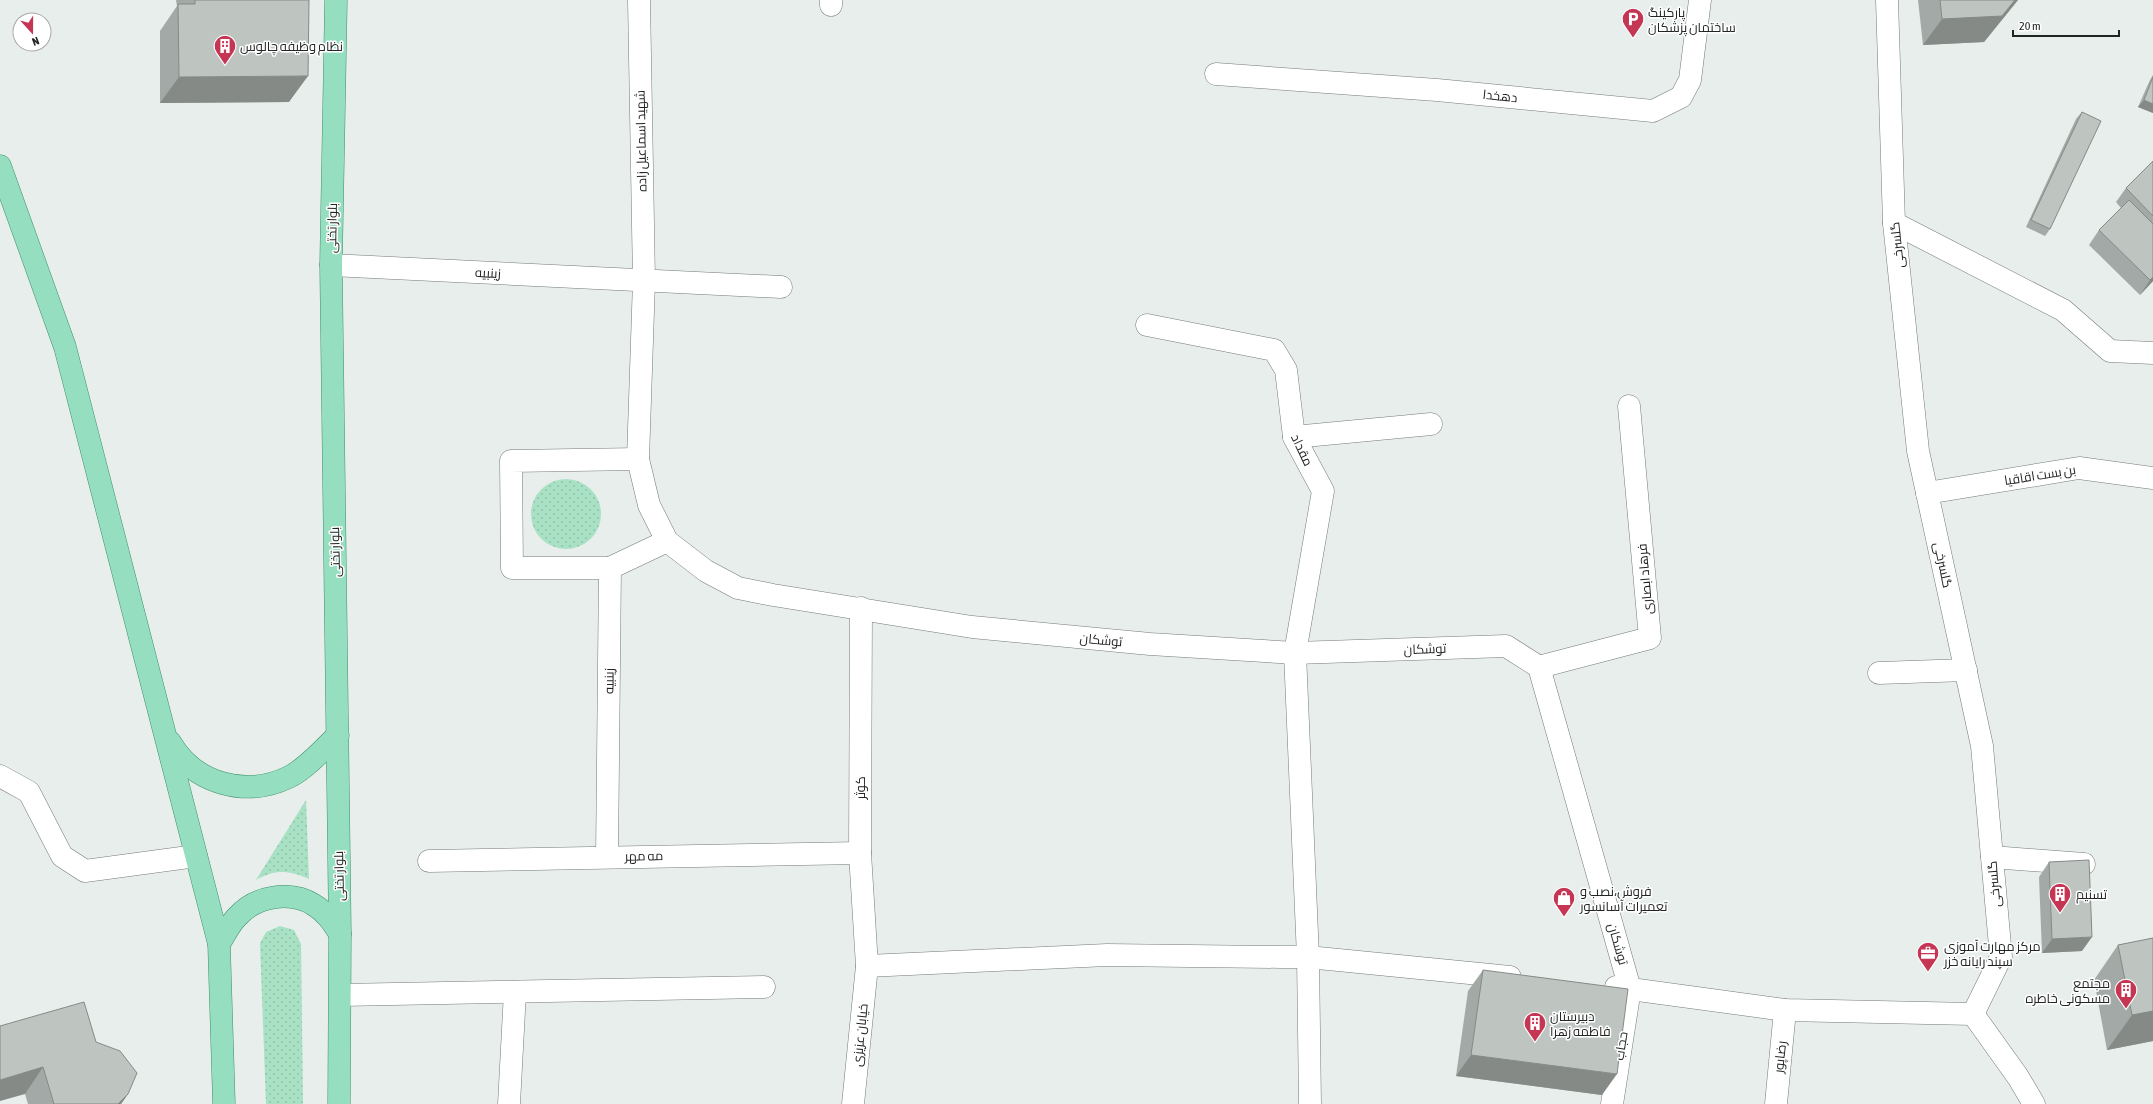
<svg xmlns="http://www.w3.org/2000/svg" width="2153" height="1104" font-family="'Asap Condensed',Cairo,sans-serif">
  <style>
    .grass { fill: url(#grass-dots) }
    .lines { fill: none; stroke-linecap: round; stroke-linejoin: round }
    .minor-casing { stroke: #757b78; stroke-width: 23 }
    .major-casing { stroke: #3f8f6e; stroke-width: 23 }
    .minor { stroke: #fff; stroke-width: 22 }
    .major { stroke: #95dec0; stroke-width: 22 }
    .wall { fill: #a3a9a6 }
    .shaded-wall { fill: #858a87 }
    .building { fill: #bec5c1; stroke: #858a87 }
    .labels { text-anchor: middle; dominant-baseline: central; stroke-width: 3; stroke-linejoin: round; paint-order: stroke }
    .poi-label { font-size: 13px; fill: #222423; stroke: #fff; text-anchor: start }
    .street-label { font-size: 13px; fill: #222423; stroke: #fff }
  </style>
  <defs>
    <pattern id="grass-dots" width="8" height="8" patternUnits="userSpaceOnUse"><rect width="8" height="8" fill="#a9e1c5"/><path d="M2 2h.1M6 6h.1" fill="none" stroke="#91c1a9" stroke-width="1.8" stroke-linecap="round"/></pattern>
  </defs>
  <rect width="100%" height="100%" fill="#e7eeeb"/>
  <g class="grass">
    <circle cx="566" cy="514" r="35"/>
    <path d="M 306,800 L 309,879 C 289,870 275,869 256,880 Z"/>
    <path d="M 280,926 L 294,930 L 301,944 L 303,1104 L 266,1104 L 260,943 L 266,932 Z"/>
  </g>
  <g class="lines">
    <g class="minor-casing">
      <g id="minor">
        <path d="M 639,0 L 644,281 L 638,459 L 649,505 L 667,541 L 706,571 L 738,588 L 773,595 L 972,627 L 1150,644 L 1295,653 L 1506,646 L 1539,667 L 1630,989 L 1612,1104"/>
        <path d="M 831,0 L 831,5"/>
        <path d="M 1887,0 L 1894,223 L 1918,451 L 1982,746 L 2001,957 L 1973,1014"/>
        <path d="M 1216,74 L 1437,90 L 1653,111 L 1681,97 L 1690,80 L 1700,0"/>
        <path d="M 1894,223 L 2063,310 L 2110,351 L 2153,353"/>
        <path d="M 331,265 L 781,287"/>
        <path d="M 1147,325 L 1274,350 L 1286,370 L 1294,437 L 1323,491 L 1295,653 L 1308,957 L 1310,1104"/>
        <path d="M 1294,437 L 1431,424"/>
        <path d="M 1927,493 L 2079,468 L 2153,478"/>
        <path d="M 610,568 L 512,568 L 511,461 L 638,459"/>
        <path d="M 1539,667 L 1650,638 L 1629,406"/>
        <path d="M 1879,673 L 1966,670"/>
        <path d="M 0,776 L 29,792 L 62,856 L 85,871 L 196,856"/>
        <path d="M 607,857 L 610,568 L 667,541"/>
        <path d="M 1992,857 L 2084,864"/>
        <path d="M 429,861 L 860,853"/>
        <path d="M 867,966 L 1107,955 L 1281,957 L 1308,957 L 1510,977"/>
        <path d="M 1616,987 L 1785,1010 L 1973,1014"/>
        <path d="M 341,995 L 764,987"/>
        <path d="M 1973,1014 L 2018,1077 L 2034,1104"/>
        <path d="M 509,1104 L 515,992"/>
        <path d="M 853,1104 L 867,966 L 860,853 L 861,608"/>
        <path d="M 1776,1104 L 1785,1010"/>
      </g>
    </g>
    <g class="major-casing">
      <g id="major">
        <path d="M 336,0 L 331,265 L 340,934 L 339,1104"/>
        <path d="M 0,166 L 65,347 L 219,944 L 224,1104"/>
        <path d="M 170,742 C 194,784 246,798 289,777 C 306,769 324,748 338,735"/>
        <path d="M 219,944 C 225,935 230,923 238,916 C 256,896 291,890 314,905 C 326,912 333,923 340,934"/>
      </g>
    </g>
    <use href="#minor" class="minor"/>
    <use href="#major" class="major"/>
  </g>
  <g class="wall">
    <path d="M 176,0 L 309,0 L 289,102 L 160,103 L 160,31 L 177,6 Z"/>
    <path d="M 1918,0 L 2018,0 L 1984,42 L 1923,45 Z"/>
    <path d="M 2153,75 L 2153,113 L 2138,107 L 2150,80 Z"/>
    <path d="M 2082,112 L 2050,229 L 2045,236 L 2026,227 L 2076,119 Z"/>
    <path d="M 2153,161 L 2153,281 L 2140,295 L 2089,245 L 2099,230 L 2121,208 L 2116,202 L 2126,188 Z"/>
    <path d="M 2049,862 L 2082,951 L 2042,953 L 2039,877 Z"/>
    <path d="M 2153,938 L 2153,1041 L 2107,1050 L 2094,980 L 2118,945 Z"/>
    <path d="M 1483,970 L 1602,1095 L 1456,1076 L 1468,991 Z"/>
    <path d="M 0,1026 L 96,1042 L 128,1094 L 121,1104 L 28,1104 L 25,1094 Z"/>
  </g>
  <g class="shaded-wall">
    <path d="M 2015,0 L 2018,0 L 1984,42 L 1923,45 L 1942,19 Z"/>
    <path d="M 308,76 L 289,102 L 160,103 L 179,77 Z"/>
    <path d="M 2144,100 L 2153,104 L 2153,113 L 2138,107 Z"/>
    <path d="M 2153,277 L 2153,281 L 2140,295 L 2150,280 Z"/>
    <path d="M 2092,937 L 2082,951 L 2042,953 L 2052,939 Z"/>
    <path d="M 2153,1011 L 2153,1041 L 2107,1050 L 2132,1015 Z"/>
    <path d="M 1471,1055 L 1617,1074 L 1602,1095 L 1456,1076 Z"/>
    <path d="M 43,1067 L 25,1094 L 0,1101 L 0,1080 Z"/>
    <path d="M 128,1094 L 121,1104 L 118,1104 Z"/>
  </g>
  <g class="building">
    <path d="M 195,0 L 309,0 L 308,76 L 179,77 L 178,4 L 195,4 Z"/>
    <path d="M 1940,0 L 2015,0 L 2002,16 L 1942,19 Z"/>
    <path d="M 2153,77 L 2153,104 L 2144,100 Z"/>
    <path d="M 2082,112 L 2101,121 L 2050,229 L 2031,220 Z"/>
    <path d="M 2153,161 L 2153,216 L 2126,188 Z"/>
    <path d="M 2129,200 L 2153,224 L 2153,277 L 2150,280 L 2099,230 Z"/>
    <path d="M 2089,860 L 2092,937 L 2052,939 L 2049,862 Z"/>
    <path d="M 2153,938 L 2153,1011 L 2132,1015 L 2118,945 Z"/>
    <path d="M 1483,970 L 1628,989 L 1617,1074 L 1471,1055 Z"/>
    <path d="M 84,1002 L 96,1042 L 120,1051 L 137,1073 L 128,1094 L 118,1104 L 54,1104 L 43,1067 L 0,1080 L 0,1026 Z"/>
  </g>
  <defs>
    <g id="parking-pin" transform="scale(1.15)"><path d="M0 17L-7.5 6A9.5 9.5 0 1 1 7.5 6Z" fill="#c53554" stroke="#fff"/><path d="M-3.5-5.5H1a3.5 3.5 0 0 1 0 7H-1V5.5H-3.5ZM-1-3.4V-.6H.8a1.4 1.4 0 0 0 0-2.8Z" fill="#fff"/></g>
    <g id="building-pin" transform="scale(1.15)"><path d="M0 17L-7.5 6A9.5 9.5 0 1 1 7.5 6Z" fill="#c53554" stroke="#fff"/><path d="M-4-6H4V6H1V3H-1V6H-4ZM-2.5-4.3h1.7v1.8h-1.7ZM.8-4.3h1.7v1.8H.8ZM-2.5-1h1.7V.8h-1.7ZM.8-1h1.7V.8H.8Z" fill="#fff"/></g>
    <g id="shop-pin" transform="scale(1.15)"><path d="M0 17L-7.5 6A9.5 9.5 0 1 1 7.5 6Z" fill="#c53554" stroke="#fff"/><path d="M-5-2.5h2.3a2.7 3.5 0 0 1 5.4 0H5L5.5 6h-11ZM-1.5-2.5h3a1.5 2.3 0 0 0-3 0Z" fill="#fff"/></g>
    <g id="office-pin" transform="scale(1.15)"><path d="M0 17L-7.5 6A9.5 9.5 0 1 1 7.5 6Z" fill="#c53554" stroke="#fff"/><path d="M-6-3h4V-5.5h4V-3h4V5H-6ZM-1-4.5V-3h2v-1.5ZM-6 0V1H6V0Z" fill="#fff"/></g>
  </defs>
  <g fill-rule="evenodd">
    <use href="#parking-pin" x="1633" y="19"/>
    <use href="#building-pin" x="225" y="46"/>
    <use href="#building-pin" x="2060" y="894"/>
    <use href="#shop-pin" x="1564" y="898"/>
    <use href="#office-pin" x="1928" y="953"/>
    <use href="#building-pin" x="2126" y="990"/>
    <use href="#building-pin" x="1535" y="1023"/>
  </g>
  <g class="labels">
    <g class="poi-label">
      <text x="1648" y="12">پارکینگ<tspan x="1648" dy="15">ساختمان پزشکان</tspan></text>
      <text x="240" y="46">نظام وظیفه چالوس</text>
      <text x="1580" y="891">فروش،نصب و<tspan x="1580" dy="15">تعمیرات آسانسور</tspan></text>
      <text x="2076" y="894">تسنیم</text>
      <text x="1944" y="946">مرکز مهارت آموزی<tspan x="1944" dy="15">سپند رایانه خزر</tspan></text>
      <text x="2110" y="983" text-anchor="end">مجتمع<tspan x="2110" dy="15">مسکونی خاطره</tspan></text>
      <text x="1550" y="1016">دبیرستان<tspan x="1550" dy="15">فاطمه زهرا</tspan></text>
    </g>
    <g class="street-label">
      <text transform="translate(1500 96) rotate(6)">دهخدا</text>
      <text transform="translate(641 141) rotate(-91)">شهید اسماعیل زاده</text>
      <text transform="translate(332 228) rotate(-89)">بلوار تختی</text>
      <text transform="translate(1897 245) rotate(-96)">گلسرخی</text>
      <text transform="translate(488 273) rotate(3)">زینبیه</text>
      <text transform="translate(1302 450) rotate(65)">مقداد</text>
      <text transform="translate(2040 475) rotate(-9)">بن بست اقاقیا</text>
      <text transform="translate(335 552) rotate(-91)">بلوار تختی</text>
      <text transform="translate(1943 565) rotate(78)">گلسرخی</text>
      <text transform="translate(1645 579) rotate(-95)">فرهاد ابصاری</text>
      <text transform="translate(1101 640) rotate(5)">توشکان</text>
      <text transform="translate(1425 649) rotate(-2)">توشکان</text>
      <text transform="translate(609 681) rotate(-89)">زینبیه</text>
      <text transform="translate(860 788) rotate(-90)">کوثر</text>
      <text transform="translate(644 856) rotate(-1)">مه مهر</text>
      <text transform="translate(339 876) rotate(-91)">بلوار تختی</text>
      <text transform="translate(1994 884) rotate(-95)">گلسرخی</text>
      <text transform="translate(1618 944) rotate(74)">توشکان</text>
      <text transform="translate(860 1035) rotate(-84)">خیابان عزیزی</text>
      <text transform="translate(1621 1046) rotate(-81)">حجاب</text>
      <text transform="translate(1780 1057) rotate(-84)">رضاپور</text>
    </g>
  </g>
  <g transform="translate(32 32) rotate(159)"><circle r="19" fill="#ffffff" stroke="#a7a7a7"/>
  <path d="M0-3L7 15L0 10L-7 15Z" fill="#c53554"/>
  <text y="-6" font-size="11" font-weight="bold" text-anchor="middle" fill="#222423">N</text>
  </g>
  <path d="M2013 30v6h106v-6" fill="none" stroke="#222423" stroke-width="2"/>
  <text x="2019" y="30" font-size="12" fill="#222423" stroke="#ffffff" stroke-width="3" paint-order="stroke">20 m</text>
</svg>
